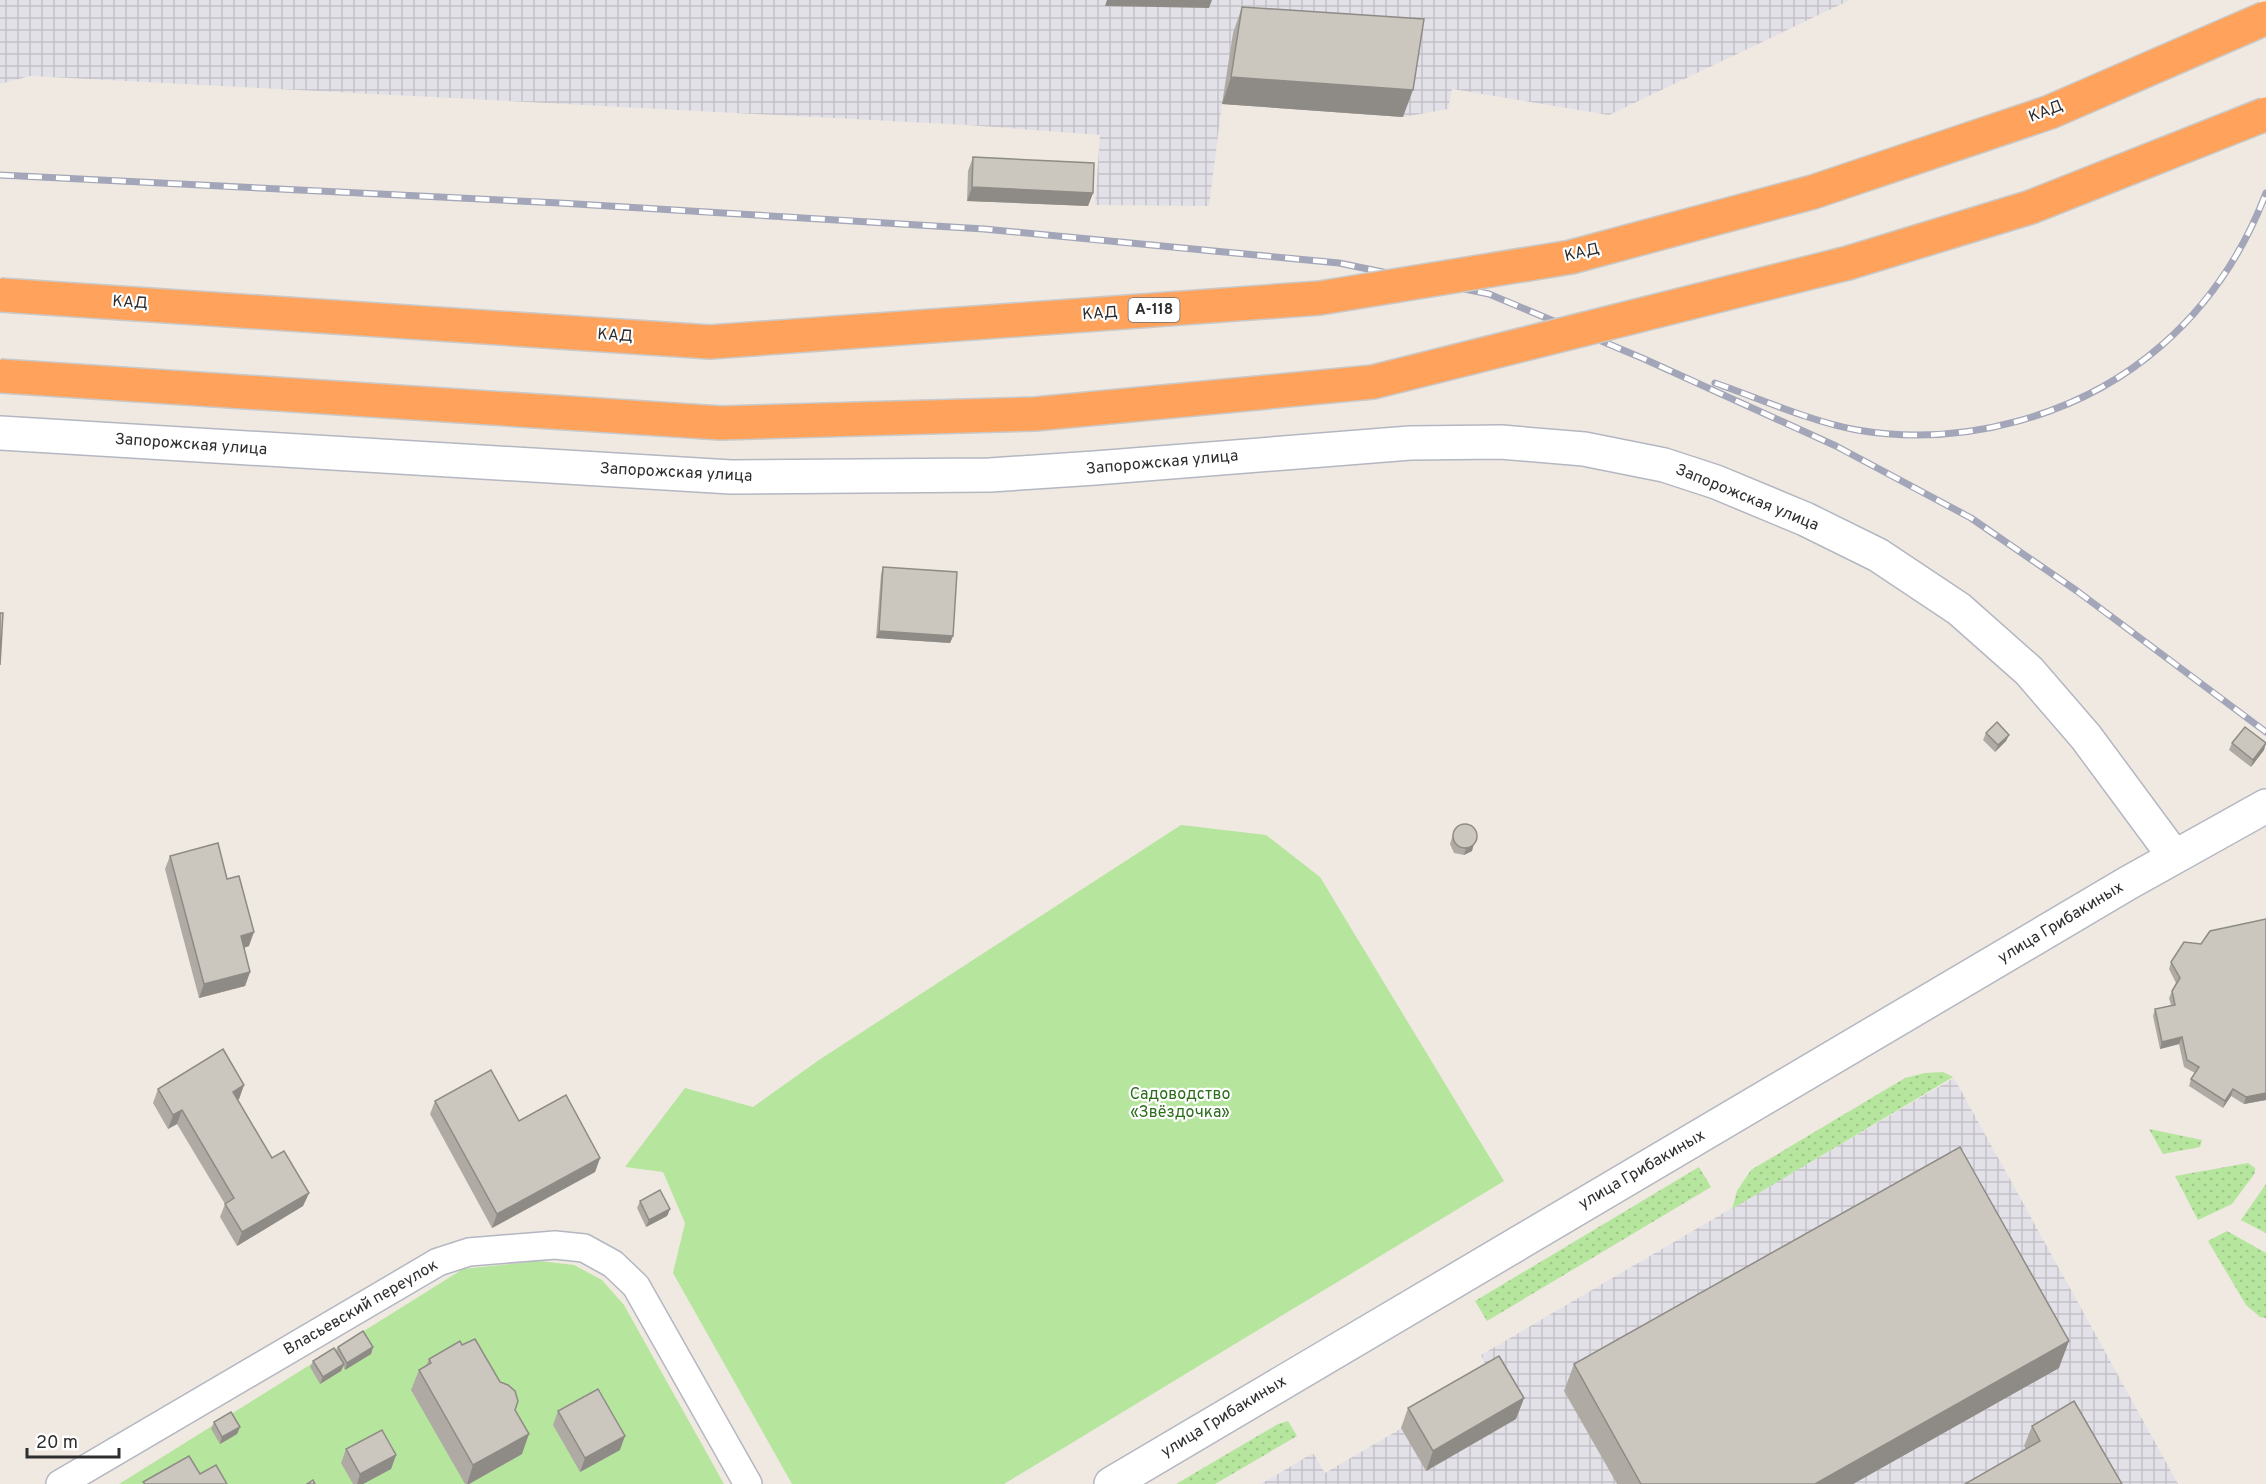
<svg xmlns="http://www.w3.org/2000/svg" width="2266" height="1484" font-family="Overpass,sans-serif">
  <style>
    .industrial { fill: url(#industrial-grid) }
    .grass { fill: url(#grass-dots) }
    .park { fill: #b6e59e }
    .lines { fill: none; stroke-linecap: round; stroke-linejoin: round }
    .street-casing { stroke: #b4b7c1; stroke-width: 30 }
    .secondary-casing { stroke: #b4b7c1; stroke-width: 36 }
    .street { stroke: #fff; stroke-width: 27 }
    .secondary { stroke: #fff; stroke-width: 33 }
    .rail-casing { stroke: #a3a6b8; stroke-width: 7 }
    .rail { stroke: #fff; stroke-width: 4.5; stroke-dasharray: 14; stroke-linecap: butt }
    .highway-bridge-casing { stroke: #c9c9c9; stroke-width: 36; stroke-linecap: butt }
    .highway-bridge { stroke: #ffa35c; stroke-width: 33 }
    .wall { fill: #afaba4 }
    .shaded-wall { fill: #8e8b86 }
    .building { fill: #cbc7bf; stroke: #8e8b86; stroke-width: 1.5 }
    .labels { text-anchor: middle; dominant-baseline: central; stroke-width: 4.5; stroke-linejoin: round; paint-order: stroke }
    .shield { fill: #fff; stroke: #6d6d6d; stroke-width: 1.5 }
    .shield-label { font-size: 15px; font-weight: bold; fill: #2e2e2e }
    .street-label { font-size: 16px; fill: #2e2e2e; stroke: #fff }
    .park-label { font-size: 16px; fill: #2c6e1b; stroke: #fff }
  </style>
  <defs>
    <pattern id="industrial-grid" width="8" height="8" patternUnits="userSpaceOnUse" patternTransform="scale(1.5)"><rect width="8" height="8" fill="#e3e1e8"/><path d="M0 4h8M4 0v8" fill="none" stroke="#c3c1c7"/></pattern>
    <pattern id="grass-dots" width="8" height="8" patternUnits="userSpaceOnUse" patternTransform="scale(1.5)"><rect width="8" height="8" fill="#b6e59e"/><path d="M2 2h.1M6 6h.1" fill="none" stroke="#9dc588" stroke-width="1.8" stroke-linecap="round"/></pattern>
  </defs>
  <rect width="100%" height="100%" fill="#efe9e1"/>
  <g class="industrial">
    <path d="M 0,0 L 1850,0 L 1609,115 L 1452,89 L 1448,109 L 1403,117 L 1222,104 L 1209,206 L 1095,205 L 1100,135 L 967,125 L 30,76 L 0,84 Z"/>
    <path d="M 1954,1078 L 2178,1484 L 1261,1484 L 1313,1453 L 1325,1473 L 1491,1376 L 1481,1355 Z"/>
  </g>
  <g class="grass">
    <path d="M 1943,1072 L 1953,1077 L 1732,1209 L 1737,1191 L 1751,1170 L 1905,1078 L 1925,1073 Z"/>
    <path d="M 2149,1129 L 2202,1140 L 2200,1147 L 2163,1154 Z"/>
    <path d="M 2248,1163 L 2255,1168 L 2255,1173 L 2232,1204 L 2198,1220 L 2175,1176 Z"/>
    <path d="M 1699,1167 L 1711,1187 L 1487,1321 L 1475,1301 Z"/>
    <path d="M 2266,1184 L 2266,1233 L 2241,1220 Z"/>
    <path d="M 2227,1231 L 2266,1253 L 2266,1318 L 2260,1317 L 2246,1305 L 2208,1241 Z"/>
    <path d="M 1288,1421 L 1297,1436 L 1215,1484 L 1176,1484 L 1278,1424 Z"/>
  </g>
  <g class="park">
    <path d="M 1181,825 L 1266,835 L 1320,877 L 1504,1181 L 1004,1484 L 792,1484 L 673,1273 L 685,1223 L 663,1172 L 625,1167 L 685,1088 L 753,1107 L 819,1060 Z"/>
    <path d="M 540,1261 L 574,1265 L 602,1280 L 624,1305 L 724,1484 L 119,1484 L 463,1269 Z"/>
  </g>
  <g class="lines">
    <g class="street-casing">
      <path id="street" d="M 60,1484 L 438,1262 L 469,1252 L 555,1245 L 584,1248 L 613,1264 L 636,1286 L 748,1484"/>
    </g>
    <g class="secondary-casing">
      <g id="secondary">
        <path d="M 0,433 L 731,477 L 990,475 L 1095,468 L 1410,443 L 1501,442 L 1584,449 L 1664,465 L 1716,482 L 1805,519 L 1878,555 L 1959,609 L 2029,671 L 2086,737 L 2174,856"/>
        <path d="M 1111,1484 L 2128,883 L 2266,806"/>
      </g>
    </g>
    <use href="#street" class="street"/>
    <use href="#secondary" class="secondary"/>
    <g class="rail-casing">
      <g id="rail">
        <path d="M 0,175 L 560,203 L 984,229 L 1339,263 L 1489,294 L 1642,358 L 1836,446 L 1971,518 L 2077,591 L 2266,732"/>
        <path d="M 1715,383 C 1758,398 1812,422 1857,430 C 1963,448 2081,416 2162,345 C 2209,304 2244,251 2266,193"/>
      </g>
    </g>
    <use href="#rail" class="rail"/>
    <g class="highway-bridge-casing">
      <g id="highway-bridge">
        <path d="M 0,295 L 710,342 L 1320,298 L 1571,257 L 1813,192 L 2050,112 L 2266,18"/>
        <path d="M 0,376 L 721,423 L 1035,414 L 1373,382 L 1848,263 L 2031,207 L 2266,114"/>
      </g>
    </g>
    <use href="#highway-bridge" class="highway-bridge"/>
  </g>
  <g class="wall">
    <path d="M 1242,7 L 1403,117 L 1222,104 L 1233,33 Z"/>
    <path d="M 973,157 L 1093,193 L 1088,206 L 967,201 L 968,171 Z"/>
    <path d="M 883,567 L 953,636 L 950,643 L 876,638 L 881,574 Z"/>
    <path d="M 1986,733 L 2009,735 L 2006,741 L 1995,752 L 1983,740 Z"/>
    <path d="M 2232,743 L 2264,750 L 2251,767 L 2229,750 Z"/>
    <path d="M 1455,828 L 1472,851 L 1464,855 L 1454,853 L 1450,844 Z"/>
    <path d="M 170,856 L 227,879 L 249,946 L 244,948 L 250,972 L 245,986 L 199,998 L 165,869 Z"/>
    <path d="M 2171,962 L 2266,1100 L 2244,1104 L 2231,1096 L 2223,1108 L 2189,1086 L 2191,1079 L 2195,1073 L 2184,1067 L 2179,1044 L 2160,1049 L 2153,1016 L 2155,1009 L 2171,1005 L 2169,998 L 2172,991 L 2176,983 L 2169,969 Z"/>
    <path d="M 244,1085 L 239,1099 L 237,1100 L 272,1158 L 309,1193 L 303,1206 L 237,1246 L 220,1217 L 225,1204 L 177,1124 L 168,1129 L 153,1103 L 158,1089 Z"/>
    <path d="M 435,1101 L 519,1121 L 600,1158 L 595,1172 L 492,1228 L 430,1114 Z"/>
    <path d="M 640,1201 L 670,1209 L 667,1216 L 646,1227 L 637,1208 Z"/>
    <path d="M 462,1345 L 515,1410 L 522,1454 L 469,1484 L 465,1484 L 411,1390 L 419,1370 L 426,1366 L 429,1359 Z"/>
    <path d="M 338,1347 L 373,1347 L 371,1354 L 345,1370 L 343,1366 L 341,1371 L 320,1384 L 310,1367 L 313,1361 L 336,1351 Z"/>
    <path d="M 1574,1364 L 2059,1368 L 1853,1484 L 1617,1484 L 1564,1391 Z"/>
    <path d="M 1524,1398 L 1516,1419 L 1426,1471 L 1401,1428 L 1408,1408 Z"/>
    <path d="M 558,1411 L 620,1450 L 580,1472 L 553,1425 Z"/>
    <path d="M 214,1422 L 240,1427 L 237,1434 L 220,1444 L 211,1429 Z"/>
    <path d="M 2032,1426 L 2122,1484 L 2026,1449 L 2024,1446 Z"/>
    <path d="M 346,1449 L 396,1455 L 391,1469 L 363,1484 L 353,1484 L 341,1463 Z"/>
  </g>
  <g class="shaded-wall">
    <path d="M 1107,0 L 1212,0 L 1209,8 L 1105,6 Z"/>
    <path d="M 1231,77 L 1413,90 L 1403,117 L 1222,104 Z"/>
    <path d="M 972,187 L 1093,193 L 1088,206 L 967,201 Z"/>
    <path d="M 879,631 L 953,636 L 950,643 L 876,638 Z"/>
    <path d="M 2009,735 L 2006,741 L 1995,752 L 1998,745 Z"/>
    <path d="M 2266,743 L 2264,750 L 2251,767 L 2253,760 Z"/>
    <path d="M 1474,844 L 1472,851 L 1464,855 L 1466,848 Z"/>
    <path d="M 254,932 L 249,946 L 236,950 L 241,936 Z"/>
    <path d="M 250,972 L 245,986 L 199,998 L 204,984 Z"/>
    <path d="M 2182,1037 L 2179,1044 L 2160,1049 L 2162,1042 Z"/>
    <path d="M 244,1085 L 239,1099 L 228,1106 L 233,1092 Z"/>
    <path d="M 2233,1089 L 2231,1096 L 2223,1108 L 2225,1101 Z"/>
    <path d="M 2266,1093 L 2266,1100 L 2244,1104 L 2246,1097 Z"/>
    <path d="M 182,1110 L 177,1124 L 168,1129 L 173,1115 Z"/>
    <path d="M 600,1158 L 595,1172 L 492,1228 L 497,1214 Z"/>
    <path d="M 309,1193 L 303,1206 L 237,1246 L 242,1232 Z"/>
    <path d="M 670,1209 L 667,1216 L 646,1227 L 649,1220 Z"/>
    <path d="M 2069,1341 L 2059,1368 L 1853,1484 L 1815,1484 Z"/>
    <path d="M 373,1347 L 371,1354 L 345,1370 L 347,1363 Z"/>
    <path d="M 344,1364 L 341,1371 L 320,1384 L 323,1377 Z"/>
    <path d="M 1524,1398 L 1516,1419 L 1426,1471 L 1433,1451 Z"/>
    <path d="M 240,1427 L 237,1434 L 220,1444 L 222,1437 Z"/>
    <path d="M 529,1434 L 522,1454 L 469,1484 L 467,1484 L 473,1465 Z"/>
    <path d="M 625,1436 L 620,1450 L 580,1472 L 585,1458 Z"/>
    <path d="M 396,1455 L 391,1469 L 363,1484 L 357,1484 L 360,1474 Z"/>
  </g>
  <g class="building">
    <path d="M 1242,7 L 1424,19 L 1413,90 L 1231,77 Z"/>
    <path d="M 973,157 L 1094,163 L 1093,193 L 972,187 Z"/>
    <path d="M 883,567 L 957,572 L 953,636 L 879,631 Z"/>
    <path d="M 0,613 L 3,613 L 0,665 Z"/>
    <path d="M 1997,722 L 2009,735 L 1998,745 L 1986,733 Z"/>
    <path d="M 2245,727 L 2266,743 L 2253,760 L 2232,743 Z"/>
    <circle cx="1465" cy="836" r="12"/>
    <path d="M 218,843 L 227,879 L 239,876 L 254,932 L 241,936 L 250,972 L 204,984 L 170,856 Z"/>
    <path d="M 2266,919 L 2266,1093 L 2246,1097 L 2233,1089 L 2225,1101 L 2191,1079 L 2199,1067 L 2187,1060 L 2182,1037 L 2162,1042 L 2155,1009 L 2175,1005 L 2172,991 L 2180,978 L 2171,962 L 2184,942 L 2201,944 L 2210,931 Z"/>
    <path d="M 223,1049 L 244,1085 L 233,1092 L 272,1158 L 284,1151 L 309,1193 L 242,1232 L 225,1204 L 234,1198 L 182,1110 L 173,1115 L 158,1089 Z"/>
    <path d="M 491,1070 L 519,1121 L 566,1095 L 600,1158 L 497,1214 L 435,1101 Z"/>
    <path d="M 1960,1147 L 2069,1341 L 1815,1484 L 1641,1484 L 1574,1364 Z"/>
    <path d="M 660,1190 L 670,1209 L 649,1220 L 640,1201 Z"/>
    <path d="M 363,1331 L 373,1347 L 347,1363 L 338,1347 Z"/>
    <path d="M 475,1339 L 500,1382 L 508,1385 L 515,1391 L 518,1401 L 515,1410 L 529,1434 L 473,1465 L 419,1370 L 431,1363 L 429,1359 L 460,1341 L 462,1345 Z"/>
    <path d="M 334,1348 L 344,1364 L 323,1377 L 313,1361 Z"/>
    <path d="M 1499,1356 L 1524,1398 L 1433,1451 L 1408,1408 Z"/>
    <path d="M 598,1389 L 625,1436 L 585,1458 L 558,1411 Z"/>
    <path d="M 2074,1401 L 2122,1484 L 1965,1484 L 2040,1441 L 2032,1426 Z"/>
    <path d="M 231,1412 L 240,1427 L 222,1437 L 214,1422 Z"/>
    <path d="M 382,1430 L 396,1455 L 360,1474 L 346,1449 Z"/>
    <path d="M 189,1456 L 200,1474 L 216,1465 L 227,1484 L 145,1484 L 143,1482 Z"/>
    <path d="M 313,1480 L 315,1484 L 307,1484 Z"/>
  </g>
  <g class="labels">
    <rect class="shield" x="1128.5" y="298" width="51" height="24" rx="4.5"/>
    <g class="shield-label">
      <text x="1154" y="310">А-118</text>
    </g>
    <g class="street-label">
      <text transform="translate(2046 112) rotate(-21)">КАД</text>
      <text transform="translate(1582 253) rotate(-13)">КАД</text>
      <text transform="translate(130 303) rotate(4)">КАД</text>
      <text transform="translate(1100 314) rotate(-4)">КАД</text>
      <text transform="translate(615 336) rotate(4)">КАД</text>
      <text transform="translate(191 445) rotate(4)">Запорожская улица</text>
      <text transform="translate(1162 463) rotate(-5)">Запорожская улица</text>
      <text transform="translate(676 473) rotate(3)">Запорожская улица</text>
      <text transform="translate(1747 498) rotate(22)">Запорожская улица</text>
      <text transform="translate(2061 923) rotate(-31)">улица Грибакиных</text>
      <text transform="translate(1642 1170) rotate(-30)">улица Грибакиных</text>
      <text transform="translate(361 1308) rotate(-30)">Власьевский переулок</text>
      <text transform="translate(1224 1417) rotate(-31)">улица Грибакиных</text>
    </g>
    <g class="park-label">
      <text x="1180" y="1095">Садоводство<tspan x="1180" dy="18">«Звёздочка»</tspan></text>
    </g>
  </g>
  <path d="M27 1448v9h92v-9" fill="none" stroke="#2e2e2e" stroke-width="3"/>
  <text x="36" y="1448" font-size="18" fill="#2e2e2e" stroke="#ffffff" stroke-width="4.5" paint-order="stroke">20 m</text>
</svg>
